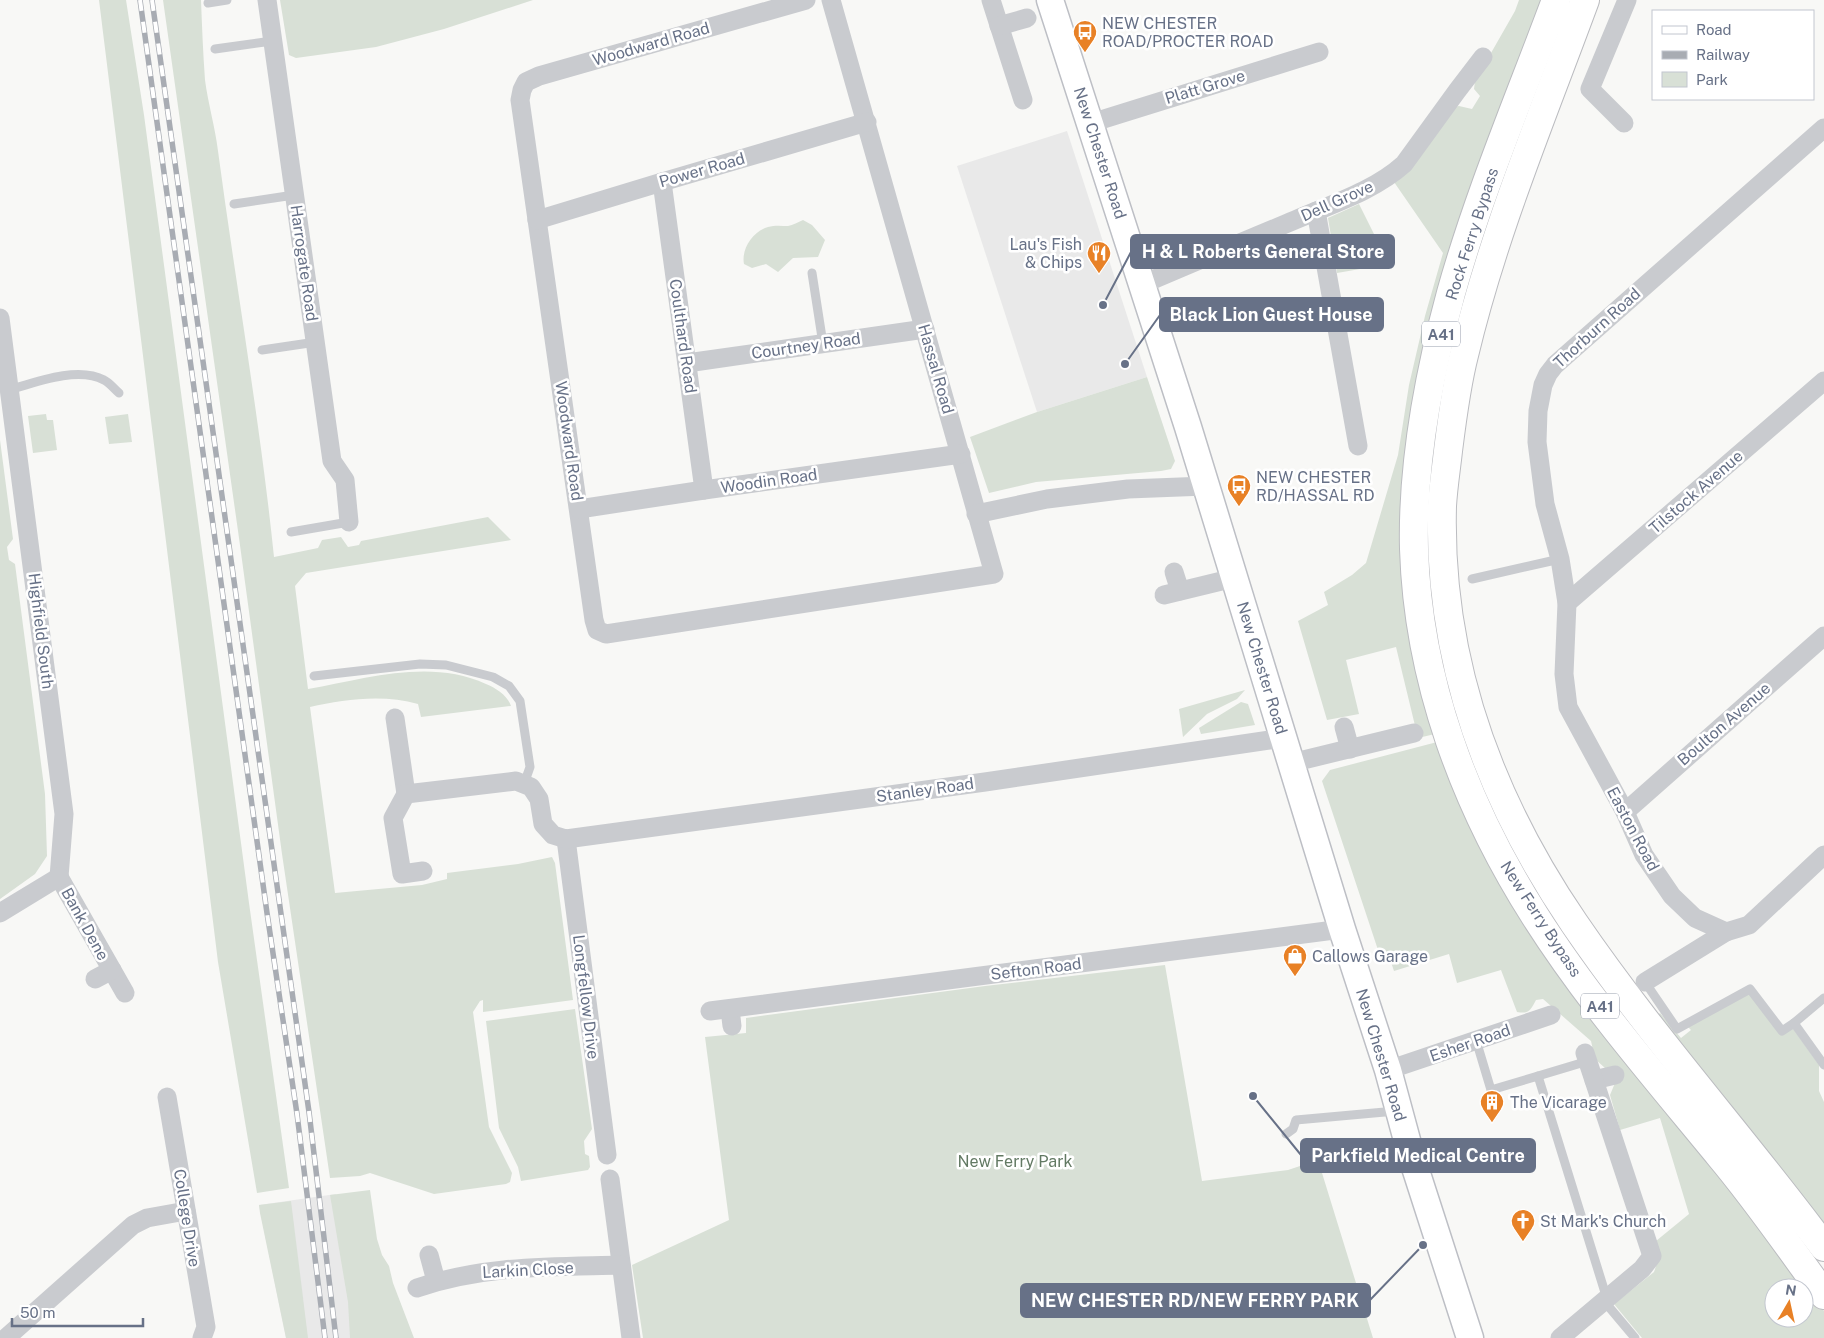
<svg xmlns="http://www.w3.org/2000/svg" width="1824" height="1338" font-family="'Public Sans',sans-serif">
  <style>
    .built { fill: #e9e9e9 }
    .green { fill: #d8e0d6; fill-rule: evenodd }
    .lines { fill: none; stroke-linecap: round; stroke-linejoin: round }
    .secondary-casing { stroke: #bdbfc5; stroke-width: 29 }
    .trunk-casing { stroke: #bbbcc0; stroke-width: 30 }
    .service { stroke: #c9cbcf; stroke-width: 9 }
    .minor { stroke: #c9cbcf; stroke-width: 19 }
    .secondary { stroke: #fff; stroke-width: 26 }
    .trunk { stroke: #fff; stroke-width: 28 }
    .rail-casing { stroke: #a8acb3; stroke-width: 5.5 }
    .rail { stroke: #fff; stroke-width: 4; stroke-dasharray: 11; stroke-linecap: butt }
    .labels { text-anchor: middle; dominant-baseline: central; stroke-width: 5; stroke-linejoin: round; paint-order: stroke }
    .shield { fill: #fff; stroke: #959cab; stroke-width: 1 }
    .shield-label { font-size: 15px; font-weight: bold; fill: #677187 }
    .poi-label { font-size: 16px; fill: #677187; stroke: #fff; text-anchor: start }
    .street-label { font-size: 16px; fill: #677187; stroke: #fff }
    .park-label { font-size: 16px; fill: #627963; stroke: #fff }
    .leader { fill: none; stroke: #677187; stroke-width: 2 }
    .callout-dot { fill: #677187; stroke: #fff; stroke-width: 2 }
    .callout { fill: #677187; stroke: #677187; stroke-width: 2 }
    .callout-label { font-size: 18px; text-anchor: middle; font-weight: bold; fill: #fff }
  </style>
  <rect width="100%" height="100%" fill="#f8f8f6"/>
  <g class="built">
    <path d="M 1067,131 L 1147,377 L 1037,412 L 957,166 Z"/>
    <path d="M 336,1194 L 360,1338 L 286,1338 L 259,1205 Z"/>
  </g>
  <g class="green">
    <path d="M 99,0 L 126,0 L 144,115 L 249,903 L 289,1188 L 257,1193 L 218,962 Z"/>
    <path d="M 163,0 L 201,0 C 202,26 203,53 205,80 C 208,103 215,127 218,151 C 236,286 260,421 274,557 L 318,548 L 322,540 L 341,537 L 348,547 L 359,545 L 361,541 L 488,517 L 511,540 L 306,573 L 295,586 L 308,689 C 365,679 430,658 486,684 C 496,688 508,696 511,706 L 421,717 L 418,704 C 384,694 344,699 310,707 L 335,893 L 422,885 L 447,879 L 447,873 L 518,864 L 552,857 L 555,863 L 573,1000 L 483,1012 L 483,1000 L 480,1001 L 473,1012 L 489,1127 L 512,1173 L 510,1182 L 506,1184 L 434,1194 L 370,1173 L 360,1176 L 330,1178 L 282,854 L 239,538 Z"/>
    <path d="M 280,0 L 533,0 L 444,29 L 376,47 L 296,58 L 289,55 Z"/>
    <path d="M 1519,0 L 1544,0 L 1417,384 L 1435,734 L 1418,738 L 1396,647 L 1346,660 L 1359,714 L 1327,720 L 1298,621 L 1328,605 L 1324,592 L 1352,575 L 1366,563 L 1398,455 L 1409,385 L 1425,316 L 1443,253 L 1394,182 L 1454,107 L 1459,106 L 1472,109 L 1480,96 L 1474,89 L 1475,81 L 1515,11 Z"/>
    <path d="M 1359,204 L 1389,264 L 1337,273 L 1328,218 Z"/>
    <path d="M 803,220 L 812,225 L 825,240 L 818,257 L 793,258 L 778,272 L 766,264 L 752,268 L 744,264 C 741,249 753,231 768,227 C 775,225 782,226 788,226 C 793,225 798,222 803,220 Z"/>
    <path d="M 1147,377 L 1175,461 L 1171,469 L 1161,471 L 1036,482 L 989,493 L 970,437 L 1037,412 Z"/>
    <path d="M 46,414 L 47,420 L 53,420 L 57,450 L 33,453 L 28,416 Z"/>
    <path d="M 128,414 L 132,442 L 109,444 L 105,417 Z"/>
    <path d="M 0,440 L 13,539 L 7,547 L 9,560 L 15,564 L 45,794 L 47,856 L 35,874 L 0,899 Z"/>
    <path d="M 1245,690 L 1237,699 L 1207,714 L 1183,737 L 1179,709 Z"/>
    <path d="M 1241,702 L 1248,704 L 1255,725 L 1201,734 L 1199,728 Z"/>
    <path d="M 1441,741 L 1672,1114 L 1824,1311 L 1824,1338 L 1642,1338 L 1614,1304 L 1654,1272 L 1658,1260 L 1656,1241 L 1689,1214 L 1660,1118 L 1620,1130 L 1610,1095 L 1615,1083 L 1605,1068 L 1595,1059 L 1591,1041 L 1543,999 L 1536,1000 C 1530,1011 1529,1014 1517,1012 L 1501,970 L 1457,983 L 1449,954 L 1394,971 L 1388,953 L 1380,956 L 1322,781 L 1330,770 ZM 1774,1288 L 1804,1288 L 1804,1318 L 1774,1318 Z"/>
    <path d="M 1165,965 L 1202,1181 L 1288,1170 L 1318,1160 L 1373,1338 L 643,1338 L 632,1265 L 729,1220 L 705,1037 L 746,1033 L 746,1018 L 985,986 Z"/>
    <path d="M 1749,992 L 1783,1034 L 1792,1027 L 1819,1065 L 1819,1091 L 1824,1102 L 1824,1237 L 1655,1018 L 1660,1013 L 1681,1038 L 1691,1030 L 1687,1026 Z"/>
    <path d="M 575,1009 L 592,1129 L 584,1141 L 585,1154 L 589,1156 L 590,1167 L 588,1170 L 521,1181 L 518,1167 L 499,1128 L 486,1021 Z"/>
    <path d="M 370,1190 L 377,1239 L 382,1255 L 389,1266 L 393,1283 L 414,1338 L 350,1338 L 348,1302 L 330,1195 Z"/>
    <path d="M 291,1201 L 308,1338 L 286,1338 L 260,1213 L 259,1205 Z"/>
  </g>
  <g class="lines">
    <g class="secondary-casing">
      <path id="secondary" d="M 1050,0 L 1188,427 L 1342,929 L 1388,1070 L 1411,1155 L 1470,1338"/>
    </g>
    <g class="trunk-casing">
      <g id="trunk">
        <path d="M 1556,0 C 1520,97 1479,193 1451,293 C 1429,374 1412,465 1414,549 C 1418,680 1465,806 1535,916 C 1589,1001 1656,1078 1720,1156 C 1757,1200 1790,1248 1824,1295"/>
        <path d="M 1585,0 C 1542,117 1493,233 1464,355 C 1456,386 1452,419 1448,451 C 1446,469 1443,488 1442,506 C 1438,659 1488,797 1574,923 C 1651,1036 1743,1138 1824,1247"/>
      </g>
    </g>
    <g class="service">
      <path d="M 208,3 L 227,0"/>
      <path d="M 215,49 L 272,41"/>
      <path d="M 234,204 L 294,195"/>
      <path d="M 812,273 L 823,344"/>
      <path d="M 262,350 L 316,342"/>
      <path d="M 9,390 C 36,382 78,366 104,380 C 110,383 114,389 119,393"/>
      <path d="M 291,532 L 349,522"/>
      <path d="M 1472,579 L 1560,559"/>
      <path d="M 314,676 L 420,664 L 446,665 L 493,677 L 509,686 L 520,701 L 530,767 L 524,784"/>
      <path d="M 1645,982 L 1677,1029 L 1750,989 L 1782,1031 L 1794,1023"/>
      <path d="M 1824,998 L 1794,1023 L 1824,1065"/>
      <path d="M 1476,1040 L 1491,1090 L 1538,1076 L 1607,1299"/>
      <path d="M 1538,1076 L 1588,1061"/>
      <path d="M 1286,1134 L 1293,1129 L 1296,1120 L 1396,1111"/>
      <path d="M 1604,1301 L 1635,1338"/>
    </g>
    <g class="minor">
      <path d="M 267,0 L 332,461 L 345,480 L 349,522"/>
      <path d="M 806,0 L 539,76 L 526,82 L 522,90 L 520,100 L 594,620 L 597,630 L 606,634 L 994,574 L 831,0"/>
      <path d="M 991,0 L 1023,100"/>
      <path d="M 999,26 L 1027,18"/>
      <path d="M 1091,123 L 1319,52"/>
      <path d="M 1624,123 L 1590,89 L 1627,0"/>
      <path d="M 1824,128 L 1555,365 L 1548,374 L 1543,385 L 1538,411 L 1537,442 L 1545,504 L 1560,559 L 1567,603 L 1564,674 L 1568,707 L 1625,812 L 1644,855 L 1672,896 L 1695,918 L 1726,932 L 1749,925 L 1824,855"/>
      <path d="M 662,182 L 704,490"/>
      <path d="M 1316,211 L 1358,446"/>
      <path d="M 537,220 L 662,182 L 867,122"/>
      <path d="M 1143,284 C 1194,262 1245,241 1295,220 C 1332,204 1374,191 1404,164 L 1457,91 L 1483,57"/>
      <path d="M 0,318 L 64,814 L 59,877"/>
      <path d="M 687,363 L 925,329"/>
      <path d="M 579,509 L 704,490 L 961,454"/>
      <path d="M 976,514 L 1047,499 L 1128,489 L 1206,486"/>
      <path d="M 1174,572 L 1180,591"/>
      <path d="M 1164,595 L 1234,578"/>
      <path d="M 1567,603 L 1824,381"/>
      <path d="M 395,718 L 406,794"/>
      <path d="M 1344,727 L 1350,749"/>
      <path d="M 1291,763 L 1414,733"/>
      <path d="M 1625,812 L 1824,636"/>
      <path d="M 566,839 L 607,1155"/>
      <path d="M 423,871 L 402,874 L 393,818 L 406,794 L 516,781 L 531,787 L 539,799 L 543,824 L 553,835 L 566,839 L 985,782 L 1283,738"/>
      <path d="M 59,877 L 125,993"/>
      <path d="M 0,913 L 59,877"/>
      <path d="M 95,979 L 112,970"/>
      <path d="M 1645,982 L 1726,932"/>
      <path d="M 730,1009 L 732,1026"/>
      <path d="M 710,1011 L 1342,929"/>
      <path d="M 1388,1070 L 1551,1015"/>
      <path d="M 1594,1080 L 1615,1075"/>
      <path d="M 167,1097 L 206,1327 L 202,1338"/>
      <path d="M 610,1179 L 631,1338"/>
      <path d="M 429,1255 L 436,1281"/>
      <path d="M 417,1288 C 484,1265 552,1267 621,1265"/>
      <path d="M 6,1338 L 133,1225 L 147,1218 L 186,1211"/>
      <path d="M 1560,1338 L 1642,1269 L 1652,1256 L 1585,1053"/>
    </g>
    <use href="#secondary" class="secondary"/>
    <use href="#trunk" class="trunk"/>
    <g class="rail-casing">
      <g id="rail">
        <path d="M 140,0 L 267,913 L 297,1114 L 325,1338"/>
        <path d="M 152,0 L 309,1112 L 336,1338"/>
      </g>
    </g>
    <use href="#rail" class="rail"/>
  </g>
  <defs>
    <g id="bus-pin" transform="scale(1.25)"><path d="M0 17L-7.5 6A9.5 9.5 0 1 1 7.5 6Z" fill="#e88126" stroke="#fff"/><path d="M-5-6H5V4H4V6H2V4H-2V6H-4V4H-5ZM-3.5-4V0h7V-4ZM-3.5 1.2v1.5H-2V1.2ZM2 1.2v1.5H3.5V1.2Z" fill="#fff"/></g>
    <g id="restaurant-pin" transform="scale(1.25)"><path d="M0 17L-7.5 6A9.5 9.5 0 1 1 7.5 6Z" fill="#e88126" stroke="#fff"/><path d="M-5-6h1v4h1v-4h1v4h1v-4h1v5L-1.5 .5V6h-2V.5L-5-1ZM5-6V6H3V1.5H1.5Q1.5-4 5-6Z" fill="#fff"/></g>
    <g id="shop-pin" transform="scale(1.25)"><path d="M0 17L-7.5 6A9.5 9.5 0 1 1 7.5 6Z" fill="#e88126" stroke="#fff"/><path d="M-5-2.5h2.3a2.7 3.5 0 0 1 5.4 0H5L5.5 6h-11ZM-1.5-2.5h3a1.5 2.3 0 0 0-3 0Z" fill="#fff"/></g>
    <g id="building-pin" transform="scale(1.25)"><path d="M0 17L-7.5 6A9.5 9.5 0 1 1 7.5 6Z" fill="#e88126" stroke="#fff"/><path d="M-4-6H4V6H1V3H-1V6H-4ZM-2.5-4.3h1.7v1.8h-1.7ZM.8-4.3h1.7v1.8H.8ZM-2.5-1h1.7V.8h-1.7ZM.8-1h1.7V.8H.8Z" fill="#fff"/></g>
    <g id="church-pin" transform="scale(1.25)"><path d="M0 17L-7.5 6A9.5 9.5 0 1 1 7.5 6Z" fill="#e88126" stroke="#fff"/><path d="M-1.2-6h2.4v3.5h3.3v2.4h-3.3V6h-2.4V-.1h-3.3v-2.4h3.3Z" fill="#fff"/></g>
  </defs>
  <g fill-rule="evenodd">
    <use href="#bus-pin" x="1085" y="32"/>
    <use href="#restaurant-pin" x="1099" y="253"/>
    <use href="#bus-pin" x="1239" y="486"/>
    <use href="#shop-pin" x="1295" y="956"/>
    <use href="#building-pin" x="1492" y="1102"/>
    <use href="#church-pin" x="1523" y="1221"/>
  </g>
  <g class="labels">
    <g class="shield">
      <rect x="1422" y="321.5" width="38" height="25" rx="4"/>
      <rect x="1581" y="993.5" width="38" height="25" rx="4"/>
    </g>
    <g class="shield-label">
      <text x="1441" y="334">A41</text>
      <text x="1600" y="1006">A41</text>
    </g>
    <g class="poi-label">
      <text x="1102" y="23">NEW CHESTER<tspan x="1102" dy="18">ROAD/PROCTER ROAD</tspan></text>
      <text x="1082" y="244" text-anchor="end">Lau's Fish<tspan x="1082" dy="18">&amp; Chips</tspan></text>
      <text x="1256" y="477">NEW CHESTER<tspan x="1256" dy="18">RD/HASSAL RD</tspan></text>
      <text x="1312" y="956">Callows Garage</text>
      <text x="1510" y="1102">The Vicarage</text>
      <text x="1540" y="1221">St Mark's Church</text>
    </g>
    <g class="street-label">
      <text transform="translate(651 44) rotate(-16)">Woodward Road</text>
      <text transform="translate(1205 87) rotate(-17)">Platt Grove</text>
      <text transform="translate(1100 153) rotate(72)">New Chester Road</text>
      <text transform="translate(702 170) rotate(-16)">Power Road</text>
      <text transform="translate(1337 201) rotate(-24)">Dell Grove</text>
      <text transform="translate(1472 234) rotate(-72)">Rock Ferry Bypass</text>
      <text transform="translate(304 263) rotate(82)">Harrogate Road</text>
      <text transform="translate(1597 328) rotate(-42)">Thorburn Road</text>
      <text transform="translate(683 336) rotate(82)">Coulthard Road</text>
      <text transform="translate(806 346) rotate(-8)">Courtney Road</text>
      <text transform="translate(936 369) rotate(74)">Hassal Road</text>
      <text transform="translate(569 441) rotate(82)">Woodward Road</text>
      <text transform="translate(769 481) rotate(-8)">Woodin Road</text>
      <text transform="translate(1696 492) rotate(-41)">Tilstock Avenue</text>
      <text transform="translate(41 631) rotate(83)">Highfield South</text>
      <text transform="translate(1262 668) rotate(73)">New Chester Road</text>
      <text transform="translate(1724 724) rotate(-41)">Boulton Avenue</text>
      <text transform="translate(925 790) rotate(-8)">Stanley Road</text>
      <text transform="translate(1633 829) rotate(62)">Easton Road</text>
      <text transform="translate(1541 919) rotate(57)">New Ferry Bypass</text>
      <text transform="translate(85 924) rotate(61)">Bank Dene</text>
      <text transform="translate(1036 969) rotate(-7)">Sefton Road</text>
      <text transform="translate(586 997) rotate(83)">Longfellow Drive</text>
      <text transform="translate(1470 1043) rotate(-19)">Esher Road</text>
      <text transform="translate(1381 1055) rotate(73)">New Chester Road</text>
      <text transform="translate(187 1218) rotate(81)">College Drive</text>
      <text transform="translate(528 1270) rotate(-3)">Larkin Close</text>
    </g>
    <g class="park-label">
      <text x="1015" y="1161">New Ferry Park</text>
    </g>
  </g>
  <path class="leader" d="M1103 305L1131 252M1125 364L1160 315M1253 1096L1301 1155M1423 1245L1370 1300"/>
  <g class="callout-dot">
    <circle cx="1103" cy="305" r="5"/>
    <circle cx="1125" cy="364" r="5"/>
    <circle cx="1253" cy="1096" r="5"/>
    <circle cx="1423" cy="1245" r="5"/>
  </g>
  <g class="callout">
    <rect x="1131" y="235" width="263" height="33" rx="5"/>
    <rect x="1160" y="298" width="223" height="33" rx="5"/>
    <rect x="1301" y="1139" width="234" height="33" rx="5"/>
    <rect x="1021" y="1284" width="349" height="33" rx="5"/>
  </g>
  <g class="callout-label">
    <text x="1263" y="258">H &amp; L Roberts General Store</text>
    <text x="1271" y="321">Black Lion Guest House</text>
    <text x="1418" y="1162">Parkfield Medical Centre</text>
    <text x="1195" y="1307">NEW CHESTER RD/NEW FERRY PARK</text>
  </g>
  <rect x="1652" y="10" width="162" height="90" fill="#ffffff" stroke="#c2c6cf"/>
  <rect x="1662" y="26" width="25" height="8" fill="#ffffff" stroke="#c2c6cf"/>
  <text x="1696" y="35" font-size="15" fill="#677187">Road</text>
  <rect x="1662" y="51" width="25" height="8" fill="#a8acb3" stroke="#c2c6cf"/>
  <text x="1696" y="60" font-size="15" fill="#677187">Railway</text>
  <rect x="1662" y="72" width="25" height="15" fill="#d8e0d6" stroke="#c2c6cf"/>
  <text x="1696" y="85" font-size="15" fill="#677187">Park</text>
  <g transform="translate(1789 1303) rotate(9)"><circle r="24" fill="#ffffff" stroke="#c2c6cf"/>
  <path d="M0-4L9 19L0 12L-9 19Z" fill="#e88126"/>
  <text y="-8" font-size="14" font-weight="bold" text-anchor="middle" fill="#677187">N</text>
  </g>
  <path d="M12 1318v8h131v-8" fill="none" stroke="#677187" stroke-width="2.5"/>
  <text x="20" y="1318" font-size="15" fill="#677187" stroke="#ffffff" stroke-width="4" paint-order="stroke">50 m</text>
</svg>
